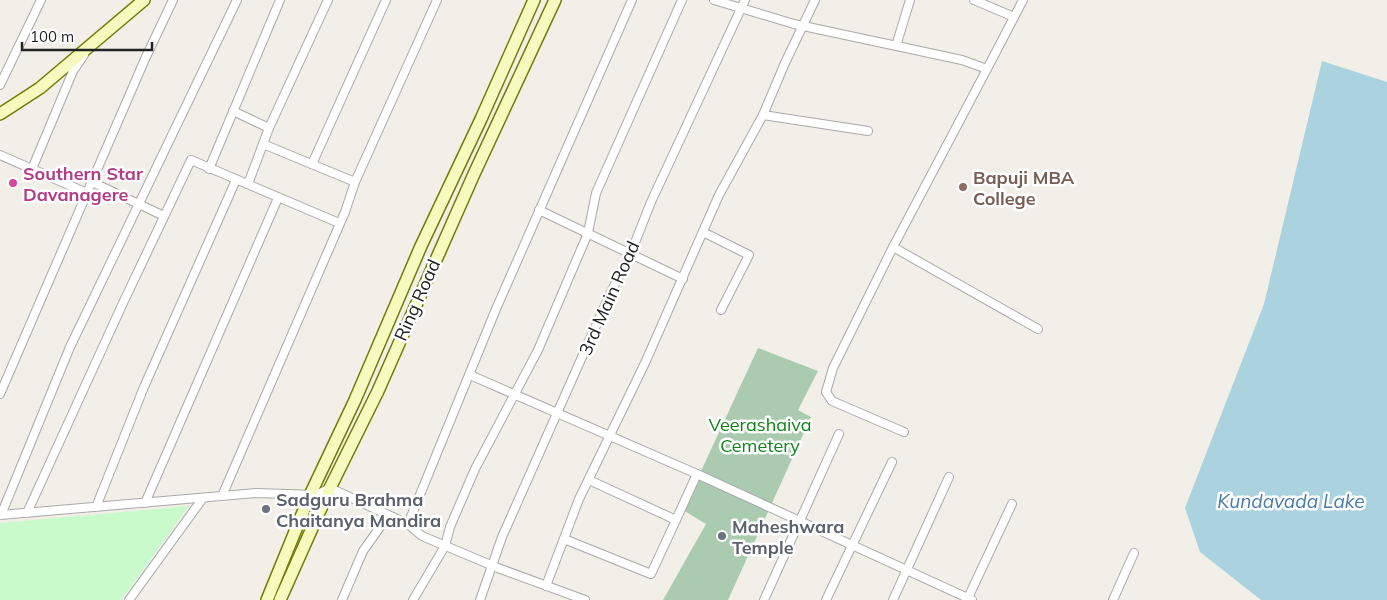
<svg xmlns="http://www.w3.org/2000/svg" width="1387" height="600" font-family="Mulish,sans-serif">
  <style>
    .cemetery { fill: #aacbaf }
    .park { fill: #c8facc }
    .water { fill: #aad3df }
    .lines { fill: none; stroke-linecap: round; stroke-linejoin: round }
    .street-casing { stroke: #a9a9a9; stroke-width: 10 }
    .secondary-casing { stroke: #707d05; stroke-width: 14 }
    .street { stroke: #fff; stroke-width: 8 }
    .secondary { stroke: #f7fabf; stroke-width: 11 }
    .hotel-dot { fill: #d1479c; stroke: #fff; stroke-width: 2 }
    .education-dot { fill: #8d6e63; stroke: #fff; stroke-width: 2 }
    .worship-dot { fill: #6b7280; stroke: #fff; stroke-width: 2 }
    .labels { text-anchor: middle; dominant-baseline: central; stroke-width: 5; stroke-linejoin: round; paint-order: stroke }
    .hotel-label { font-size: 18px; font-weight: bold; fill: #b23c85; stroke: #fff; text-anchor: start }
    .education-label { font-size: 18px; font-weight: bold; fill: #785e54; stroke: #fff; text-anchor: start }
    .street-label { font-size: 18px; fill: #222; stroke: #fff }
    .park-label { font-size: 18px; fill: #0c8416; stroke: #fff }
    .worship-label { font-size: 18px; font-weight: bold; fill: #5b616d; stroke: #fff; text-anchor: start }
    .water-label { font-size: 19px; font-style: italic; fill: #4a7aab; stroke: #fff }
  </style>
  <rect width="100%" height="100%" fill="#f2efe9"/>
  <path class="cemetery" d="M 758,348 L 818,371 L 798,410 L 811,417 L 728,600 L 663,600 L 706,524 L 683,510 Z"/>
  <path class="park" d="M 189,506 L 121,600 L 0,600 L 0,523 Z"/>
  <path class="water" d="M 1322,61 L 1387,82 L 1387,600 L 1261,600 L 1200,552 L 1185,508 L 1264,304 Z"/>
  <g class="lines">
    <g class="street-casing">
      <g id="street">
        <path d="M 714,0 L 794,24 L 962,60 L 987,69 L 1023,0"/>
        <path d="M 974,0 L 1014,17"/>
        <path d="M 896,46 L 910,0"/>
        <path d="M 0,85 L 41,0"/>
        <path d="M 233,111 L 269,128"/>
        <path d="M 763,115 L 868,131"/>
        <path d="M 263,144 L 355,182"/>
        <path d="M 0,155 L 87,193"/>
        <path d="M 312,164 L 386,0"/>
        <path d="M 32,169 L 73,71 L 84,55"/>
        <path d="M 209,169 L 280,0"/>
        <path d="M 92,182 L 164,216"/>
        <path d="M 248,184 L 269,128 L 328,0"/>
        <path d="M 539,210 L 683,279"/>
        <path d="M 703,232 L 749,255 L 721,310"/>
        <path d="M 893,247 L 1038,329"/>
        <path d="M 470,375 L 697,474 L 676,520"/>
        <path d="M 0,394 L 145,59 L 173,0"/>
        <path d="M 904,432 L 832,401 L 826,392 L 833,368 L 893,247 L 987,69"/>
        <path d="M 697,474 L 972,600"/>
        <path d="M 222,496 L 345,212 L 355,182 L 437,0"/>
        <path d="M 145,503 L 278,198"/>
        <path d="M 96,507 L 144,387 L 236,180"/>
        <path d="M 27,513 L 123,303 L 191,160 L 339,223"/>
        <path d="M 0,515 L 257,493 L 316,495 L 330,488 L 408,524 L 422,536 L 498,568 L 585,600"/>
        <path d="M 1,515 L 70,347 L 237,0"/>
        <path d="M 408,524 L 496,309 L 632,0"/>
        <path d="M 564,539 L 651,574 L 676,520 L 589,480"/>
        <path d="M 546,586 L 579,499 L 645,363 L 719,195 L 763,115 L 785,63 L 815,0"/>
        <path d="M 129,600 L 203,498"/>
        <path d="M 342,600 L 363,551 L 388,516"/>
        <path d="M 413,600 L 445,546 L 450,527 L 475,469 L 538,350 L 588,233 L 596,193 L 682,0"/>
        <path d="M 480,600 L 502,537 L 610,294 L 630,255 L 651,202 L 745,0"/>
        <path d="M 764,600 L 839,434"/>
        <path d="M 826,600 L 892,462"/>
        <path d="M 893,600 L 949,477"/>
        <path d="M 967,600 L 1012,504"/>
        <path d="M 1113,600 L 1134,553"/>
      </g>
    </g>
    <g class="secondary-casing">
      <g id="secondary">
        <path d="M 0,114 L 40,88 L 144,0"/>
        <path d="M 267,600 L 310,495 L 355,400 L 421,246 L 481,119 L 534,0"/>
        <path d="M 280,600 L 330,488 L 378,391 L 474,174 L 555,0"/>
      </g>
    </g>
    <use href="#street" class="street"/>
    <use href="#secondary" class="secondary"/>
  </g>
  <circle class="hotel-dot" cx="13" cy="183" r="5"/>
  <circle class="education-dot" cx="963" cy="187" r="5"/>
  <g class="worship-dot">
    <circle cx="266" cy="509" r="5"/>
    <circle cx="722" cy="536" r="5"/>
  </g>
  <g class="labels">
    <g class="hotel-label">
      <text x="23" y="173">Southern Star<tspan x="23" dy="21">Davanagere</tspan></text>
    </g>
    <g class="education-label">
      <text x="973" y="177">Bapuji MBA<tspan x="973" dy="21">College</tspan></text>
    </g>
    <g class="street-label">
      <text transform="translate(609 298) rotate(-66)">3rd Main Road</text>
      <text transform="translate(417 300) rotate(-66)">Ring Road</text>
    </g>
    <g class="park-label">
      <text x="760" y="424">Veerashaiva<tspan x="760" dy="21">Cemetery</tspan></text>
    </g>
    <g class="worship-label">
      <text x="276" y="499">Sadguru Brahma<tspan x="276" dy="21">Chaitanya Mandira</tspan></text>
      <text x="732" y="526">Maheshwara<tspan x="732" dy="21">Temple</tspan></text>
    </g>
    <g class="water-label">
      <text x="1291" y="501">Kundavada Lake</text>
    </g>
  </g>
  <path d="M22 42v8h130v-8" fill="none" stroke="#222222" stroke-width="2.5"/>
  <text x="30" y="42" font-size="15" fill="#222222" stroke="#ffffff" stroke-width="4" paint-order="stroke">100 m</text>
</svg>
